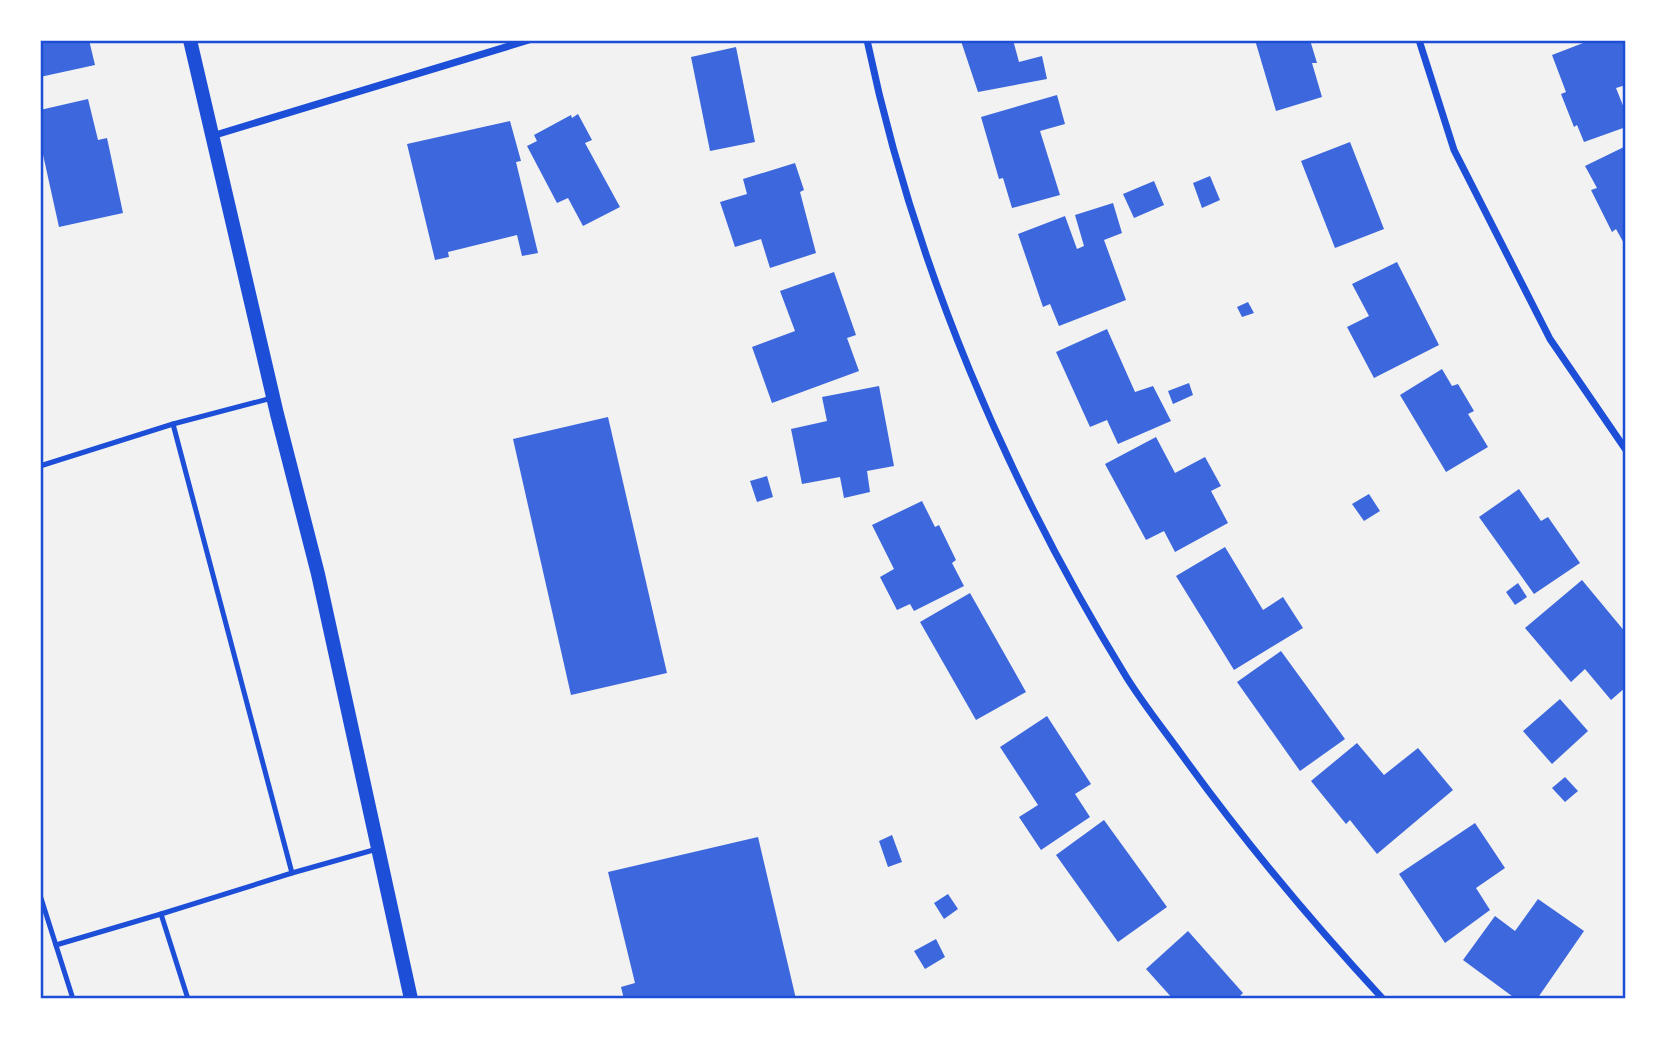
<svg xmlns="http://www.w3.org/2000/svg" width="1666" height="1039" font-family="Montserrat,sans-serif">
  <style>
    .building { fill: #3d67dc }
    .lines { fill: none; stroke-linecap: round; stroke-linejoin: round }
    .service { stroke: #1d4ed8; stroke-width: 5 }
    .minor { stroke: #1d4ed8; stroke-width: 7 }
    .secondary { stroke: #1d4ed8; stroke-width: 14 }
    .neatline { fill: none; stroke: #1d4ed8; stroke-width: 2.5 }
  </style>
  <rect width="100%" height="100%" fill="#f2f2f2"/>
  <g class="building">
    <path d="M 40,40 L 89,40 L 95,65 L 40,77 Z"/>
    <path d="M 1013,40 L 1019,62 L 1042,56 L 1047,79 L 978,92 L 961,41 Z"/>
    <path d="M 1255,40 L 1310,40 L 1317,63 L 1312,63 L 1322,97 L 1276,111 Z"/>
    <path d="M 1591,40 L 1624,40 L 1626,85 L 1616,88 L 1626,113 L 1626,127 L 1584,142 L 1577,125 L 1574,127 L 1561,94 L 1566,92 L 1552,55 Z"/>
    <path d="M 736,47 L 755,142 L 710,151 L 691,57 Z"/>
    <path d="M 1057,95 L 1065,124 L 1040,131 L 1060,195 L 1012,208 L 1003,178 L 999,179 L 981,117 Z"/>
    <path d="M 88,99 L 98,140 L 107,138 L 123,213 L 59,227 L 40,141 L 40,110 Z"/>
    <path d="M 578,114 L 592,140 L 585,143 L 620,207 L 583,226 L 568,198 L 557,203 L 527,146 L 537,141 L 534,135 L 571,115 L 572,118 Z"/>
    <path d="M 510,121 L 521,161 L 516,162 L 538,253 L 522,256 L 517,235 L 448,252 L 449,257 L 435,260 L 407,144 Z"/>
    <path d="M 1350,142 L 1384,229 L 1335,248 L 1301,161 Z"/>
    <path d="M 1626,146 L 1626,247 L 1616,229 L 1612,232 L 1591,190 L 1597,188 L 1585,166 Z"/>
    <path d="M 795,163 L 804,190 L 800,192 L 816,253 L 770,268 L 761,239 L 735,247 L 720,202 L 747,194 L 743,179 Z"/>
    <path d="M 1210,176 L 1220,200 L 1202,208 L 1193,183 Z"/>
    <path d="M 1154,181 L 1164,205 L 1134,218 L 1123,194 Z"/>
    <path d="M 1113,203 L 1122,233 L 1104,240 L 1126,300 L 1059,326 L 1050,304 L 1043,307 L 1018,234 L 1065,216 L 1077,249 L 1084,246 L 1075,215 Z"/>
    <path d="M 1397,262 L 1439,345 L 1374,378 L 1347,327 L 1369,316 L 1352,284 Z"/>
    <path d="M 834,272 L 856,335 L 847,338 L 859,371 L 772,403 L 752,347 L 795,331 L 780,291 Z"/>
    <path d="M 1248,302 L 1254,313 L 1242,317 L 1237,307 Z"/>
    <path d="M 1107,329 L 1135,392 L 1153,386 L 1171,421 L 1118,444 L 1107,420 L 1090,427 L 1056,352 Z"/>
    <path d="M 1442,369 L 1452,386 L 1458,384 L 1474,411 L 1468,414 L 1488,447 L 1446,472 L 1400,395 Z"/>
    <path d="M 1189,383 L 1193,395 L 1173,404 L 1168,391 Z"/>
    <path d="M 879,386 L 894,466 L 867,471 L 870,492 L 844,498 L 840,477 L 802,484 L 791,429 L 827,421 L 822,397 Z"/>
    <path d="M 608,417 L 667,673 L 571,695 L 513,439 Z"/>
    <path d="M 1156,437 L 1175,473 L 1205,457 L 1221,486 L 1211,491 L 1228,523 L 1175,552 L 1164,531 L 1146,540 L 1105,464 Z"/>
    <path d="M 767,476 L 773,497 L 757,502 L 750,481 Z"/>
    <path d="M 1519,489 L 1541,521 L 1548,517 L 1580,563 L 1534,594 L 1479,517 Z"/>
    <path d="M 1369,494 L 1380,511 L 1364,521 L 1352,504 Z"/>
    <path d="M 922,501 L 935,527 L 939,525 L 956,560 L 952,563 L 964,586 L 914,611 L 910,604 L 897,610 L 880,577 L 894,569 L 872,525 Z"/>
    <path d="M 1225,547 L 1263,610 L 1283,597 L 1303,628 L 1234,670 L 1176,576 Z"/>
    <path d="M 1582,580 L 1626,633 L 1626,687 L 1611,700 L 1585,669 L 1571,682 L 1525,628 Z"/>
    <path d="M 1518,583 L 1527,597 L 1515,605 L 1506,592 Z"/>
    <path d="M 970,593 L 1026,692 L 976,720 L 920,622 Z"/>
    <path d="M 1281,651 L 1345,739 L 1300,771 L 1237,682 Z"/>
    <path d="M 1560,699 L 1588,731 L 1552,764 L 1523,731 Z"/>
    <path d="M 1047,716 L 1091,784 L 1075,794 L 1090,817 L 1041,850 L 1019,817 L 1038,805 L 1000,747 Z"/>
    <path d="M 1357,743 L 1384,775 L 1418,748 L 1453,790 L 1377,854 L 1350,820 L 1346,824 L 1311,781 Z"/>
    <path d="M 1565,777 L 1578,791 L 1565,802 L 1552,788 Z"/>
    <path d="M 1104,820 L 1167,907 L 1118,942 L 1056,855 Z"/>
    <path d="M 1475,823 L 1505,868 L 1476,888 L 1490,910 L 1445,943 L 1399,874 Z"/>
    <path d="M 892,835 L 902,862 L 888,867 L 879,841 Z"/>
    <path d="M 758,837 L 796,999 L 624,999 L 621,987 L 635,983 L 608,872 Z"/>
    <path d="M 948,894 L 958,909 L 944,919 L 934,903 Z"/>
    <path d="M 1538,899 L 1584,931 L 1537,999 L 1516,999 L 1463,960 L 1495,916 L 1515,931 Z"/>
    <path d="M 1188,931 L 1243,993 L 1237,999 L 1173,999 L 1146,969 Z"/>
    <path d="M 936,939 L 945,957 L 925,969 L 914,951 Z"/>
  </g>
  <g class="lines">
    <g class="service">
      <path d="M 173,424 L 292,873 L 161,914 L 188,999"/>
      <path d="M 40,466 L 173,424 L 272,398"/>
      <path d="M 292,873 L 377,849"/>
      <path d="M 40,895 L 73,999"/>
      <path d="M 56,945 L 161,914"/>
    </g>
    <g class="minor">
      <path d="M 867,40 C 914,265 1007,483 1127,678 C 1144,705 1164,730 1182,755 C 1244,841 1311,921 1383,999"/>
      <path d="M 1419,40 L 1454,150 L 1550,339 L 1626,450"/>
      <path d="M 212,136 L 529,40"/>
    </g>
    <path class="secondary" d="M 190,40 L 277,414 L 318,574 L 411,999"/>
  </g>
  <rect width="1666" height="1039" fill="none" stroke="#ffffff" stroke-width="84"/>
  <rect x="42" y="42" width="1582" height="955" class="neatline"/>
</svg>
